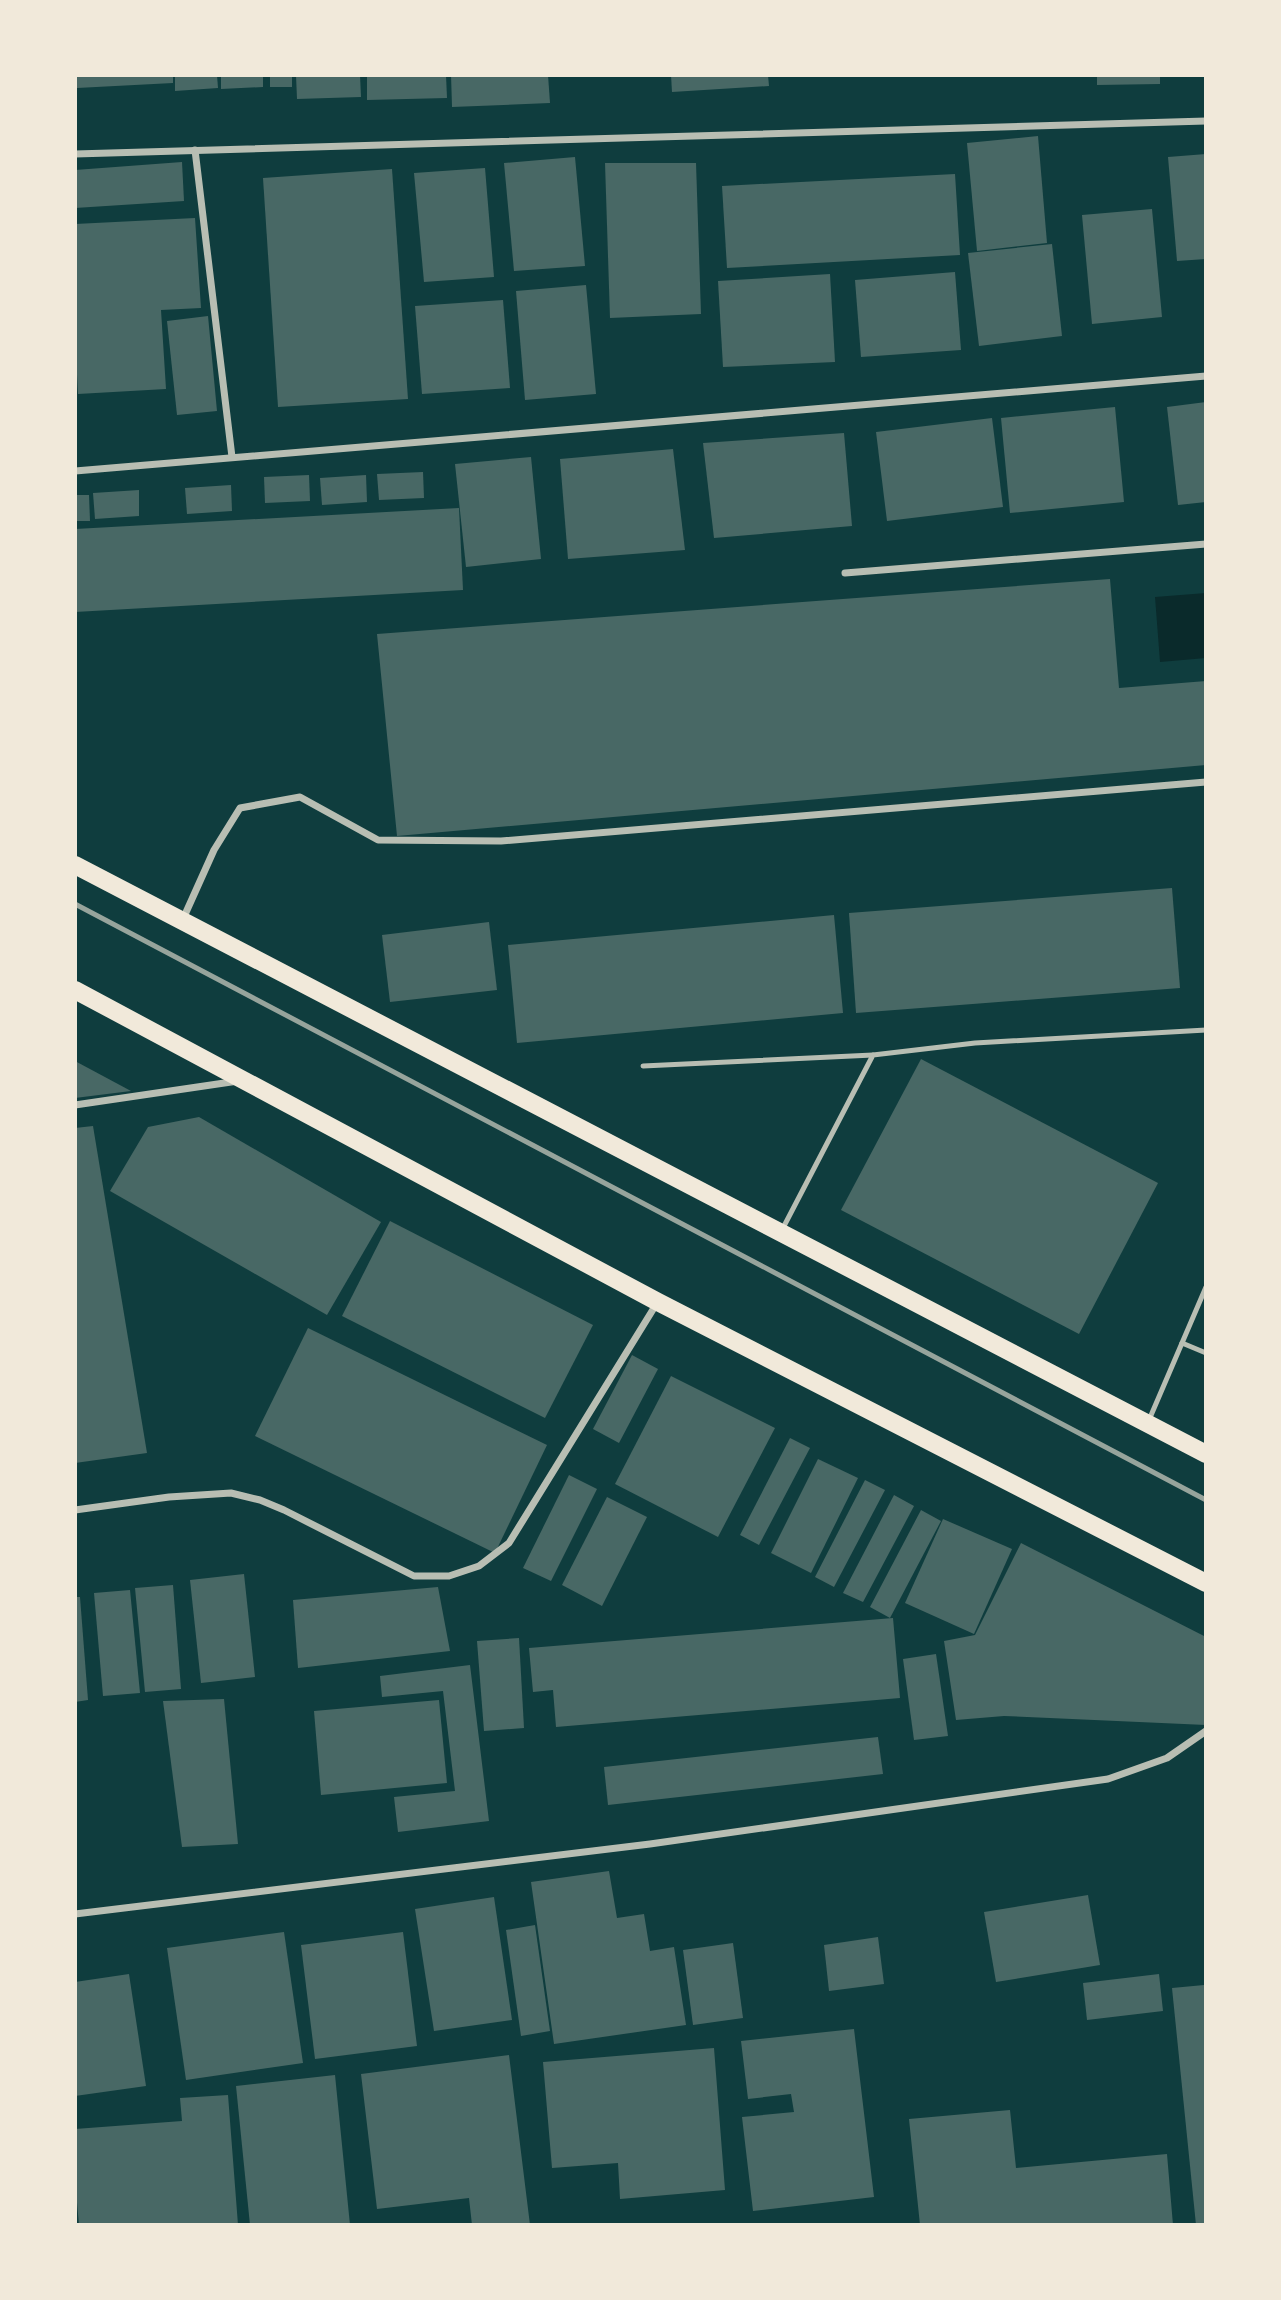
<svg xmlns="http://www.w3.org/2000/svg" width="1281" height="2300" font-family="Montserrat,sans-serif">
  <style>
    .water { fill: #0a2a2b }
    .building { fill: #486865 }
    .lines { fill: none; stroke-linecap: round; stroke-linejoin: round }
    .service { stroke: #b8beb3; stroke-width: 5 }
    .minor { stroke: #b8beb3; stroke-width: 7 }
    .primary { stroke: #f1e9da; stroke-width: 18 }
    .rail { stroke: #97a49c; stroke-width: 5 }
  </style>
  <rect width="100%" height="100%" fill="#0f3d3e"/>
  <path class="water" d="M 1206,593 L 1206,658 L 1160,662 L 1155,597 Z"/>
  <g class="building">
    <path d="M 76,75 L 173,75 L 173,83 L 77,88 Z"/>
    <path d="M 175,75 L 217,75 L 218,88 L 175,91 Z"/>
    <path d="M 221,75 L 263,75 L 263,87 L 221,89 Z"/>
    <rect x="270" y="75" width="22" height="12"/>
    <path d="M 296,75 L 360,75 L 361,97 L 297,99 Z"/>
    <path d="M 367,75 L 446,75 L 447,98 L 367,100 Z"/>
    <path d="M 451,75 L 548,75 L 550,103 L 452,107 Z"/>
    <path d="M 671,75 L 768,75 L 769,86 L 672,92 Z"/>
    <path d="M 1097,75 L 1160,75 L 1160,84 L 1097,85 Z"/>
    <path d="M 1038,136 L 1047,243 L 977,251 L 967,143 Z"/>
    <path d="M 1206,154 L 1206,259 L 1177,261 L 1168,157 Z"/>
    <path d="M 575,157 L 585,266 L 514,271 L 504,163 Z"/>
    <path d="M 182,162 L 184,201 L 75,208 L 75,170 Z"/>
    <path d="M 605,163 L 696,163 L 701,314 L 610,318 Z"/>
    <path d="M 485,168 L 494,277 L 424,282 L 414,173 Z"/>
    <path d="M 392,169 L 408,399 L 278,407 L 263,178 Z"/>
    <path d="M 955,174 L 960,255 L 727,268 L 722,186 Z"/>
    <path d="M 1152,209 L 1162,317 L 1092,324 L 1082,215 Z"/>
    <path d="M 195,218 L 201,308 L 161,310 L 166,389 L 78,394 L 75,336 L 75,224 Z"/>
    <path d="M 1052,244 L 1062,336 L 979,346 L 968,253 Z"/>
    <path d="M 955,272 L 961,350 L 861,357 L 855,280 Z"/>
    <path d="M 830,274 L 835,362 L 723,367 L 718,281 Z"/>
    <path d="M 586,285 L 596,394 L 525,400 L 516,291 Z"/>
    <path d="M 503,300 L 510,388 L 422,394 L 415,306 Z"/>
    <path d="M 208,316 L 217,411 L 177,415 L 167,321 Z"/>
    <path d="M 1206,402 L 1206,502 L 1178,505 L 1167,407 Z"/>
    <path d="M 1115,407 L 1124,502 L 1010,513 L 1001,418 Z"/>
    <path d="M 992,418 L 1003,507 L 887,521 L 876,432 Z"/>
    <path d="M 844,433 L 852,526 L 714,538 L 703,443 Z"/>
    <path d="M 673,449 L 685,550 L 568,559 L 560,459 Z"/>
    <path d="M 531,457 L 541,559 L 466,567 L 455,464 Z"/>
    <path d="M 423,472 L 424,498 L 379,500 L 377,474 Z"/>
    <path d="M 309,475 L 310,501 L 265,503 L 264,477 Z"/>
    <path d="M 366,475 L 367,502 L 322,505 L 320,478 Z"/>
    <path d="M 231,485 L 232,511 L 187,514 L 185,488 Z"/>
    <path d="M 139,490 L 139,516 L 95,519 L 93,493 Z"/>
    <path d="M 75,495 L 89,495 L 90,521 L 75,521 Z"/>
    <path d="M 459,508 L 463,590 L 75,612 L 75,529 Z"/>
    <path d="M 1110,579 L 1119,688 L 1206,681 L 1206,765 L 397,836 L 377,634 Z"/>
    <path d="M 1172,888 L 1180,988 L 856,1013 L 849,913 Z"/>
    <path d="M 834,915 L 843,1013 L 517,1043 L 508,945 Z"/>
    <path d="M 489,922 L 497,990 L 390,1002 L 382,935 Z"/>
    <path d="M 921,1059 L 1158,1183 L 1079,1334 L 841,1210 Z"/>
    <path d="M 75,1061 L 131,1091 L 75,1098 Z"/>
    <path d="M 199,1117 L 381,1222 L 327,1315 L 110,1191 L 148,1127 Z"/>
    <path d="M 93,1126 L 147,1453 L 75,1463 L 75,1128 Z"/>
    <path d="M 390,1221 L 593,1325 L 545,1418 L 342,1316 Z"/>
    <path d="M 308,1328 L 547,1445 L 495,1553 L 255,1436 Z"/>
    <path d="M 632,1355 L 658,1369 L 619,1443 L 593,1429 Z"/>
    <path d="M 671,1376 L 775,1428 L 718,1537 L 615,1484 Z"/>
    <path d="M 790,1438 L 810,1448 L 759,1545 L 740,1535 Z"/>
    <path d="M 818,1459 L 858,1478 L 811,1573 L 771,1553 Z"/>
    <path d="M 569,1475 L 597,1489 L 551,1581 L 523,1568 Z"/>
    <path d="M 865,1480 L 885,1490 L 834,1587 L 815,1577 Z"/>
    <path d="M 894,1495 L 914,1506 L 863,1602 L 843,1593 Z"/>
    <path d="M 607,1497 L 647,1517 L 602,1606 L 562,1585 Z"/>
    <path d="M 921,1510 L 941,1521 L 890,1618 L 870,1607 Z"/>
    <path d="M 943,1519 L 1012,1549 L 974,1634 L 905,1603 Z"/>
    <path d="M 1021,1543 L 1206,1637 L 1206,1725 L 1004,1716 L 956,1720 L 944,1641 L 975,1635 Z"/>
    <path d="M 244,1574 L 255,1677 L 201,1683 L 190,1580 Z"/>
    <path d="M 173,1585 L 181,1689 L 145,1692 L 135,1588 Z"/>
    <path d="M 438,1587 L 450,1651 L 298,1668 L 293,1600 Z"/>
    <path d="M 130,1590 L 140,1693 L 103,1696 L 94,1593 Z"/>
    <path d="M 75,1597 L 80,1597 L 88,1700 L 75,1702 Z"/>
    <path d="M 893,1618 L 900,1698 L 556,1727 L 553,1690 L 533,1692 L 529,1648 Z"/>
    <path d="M 519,1638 L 524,1728 L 484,1731 L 477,1641 Z"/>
    <path d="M 936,1654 L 948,1736 L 914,1740 L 903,1659 Z"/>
    <path d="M 470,1665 L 489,1821 L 398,1832 L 394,1797 L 455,1791 L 443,1691 L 382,1697 L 380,1676 Z"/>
    <path d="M 224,1699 L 238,1844 L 182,1847 L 163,1701 Z"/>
    <path d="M 439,1700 L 447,1783 L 321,1795 L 314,1711 Z"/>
    <path d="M 878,1737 L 883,1774 L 608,1805 L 604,1767 Z"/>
    <path d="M 609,1871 L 617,1918 L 644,1914 L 650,1951 L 674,1947 L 686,2025 L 554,2044 L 531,1882 Z"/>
    <path d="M 1088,1895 L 1100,1965 L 996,1982 L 984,1912 Z"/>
    <path d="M 494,1897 L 512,2020 L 434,2031 L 415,1909 Z"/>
    <path d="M 535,1925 L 550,2031 L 521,2036 L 506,1930 Z"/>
    <path d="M 284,1932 L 303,2063 L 186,2080 L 167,1948 Z"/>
    <path d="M 403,1932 L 417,2046 L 315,2059 L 301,1945 Z"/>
    <path d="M 878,1937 L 884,1984 L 829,1991 L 824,1945 Z"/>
    <path d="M 733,1943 L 743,2018 L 693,2025 L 683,1950 Z"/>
    <path d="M 129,1974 L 146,2086 L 75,2096 L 75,1982 Z"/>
    <path d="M 1159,1974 L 1163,2011 L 1087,2020 L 1083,1983 Z"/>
    <path d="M 1204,1985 L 1206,2005 L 1206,2225 L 1196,2225 L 1172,1988 Z"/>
    <path d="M 854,2029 L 874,2197 L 753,2211 L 742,2117 L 794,2112 L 791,2094 L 748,2099 L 741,2041 Z"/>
    <path d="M 714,2048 L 725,2190 L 620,2199 L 618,2163 L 552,2168 L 543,2062 Z"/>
    <path d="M 509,2055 L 530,2225 L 472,2225 L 469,2198 L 377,2209 L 361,2074 Z"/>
    <path d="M 335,2075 L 350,2225 L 250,2225 L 236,2086 Z"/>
    <path d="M 228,2095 L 238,2225 L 79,2225 L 75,2180 L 75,2129 L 182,2121 L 180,2098 Z"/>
    <path d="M 1010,2110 L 1016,2168 L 1167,2154 L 1173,2225 L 920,2225 L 909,2119 Z"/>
  </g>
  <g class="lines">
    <g class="service">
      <path d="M 643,1066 L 873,1055"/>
      <path d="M 783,1228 L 873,1055 L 975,1043 L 1206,1030"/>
      <path d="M 1182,1343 L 1206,1353"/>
      <path d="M 1149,1420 L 1206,1287"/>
    </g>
    <g class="minor">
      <path d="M 195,150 L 232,457"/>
      <path d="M 75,154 L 1206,121"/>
      <path d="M 75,471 L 1206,376"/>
      <path d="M 845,573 L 1206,544"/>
      <path d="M 183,919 L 214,850 L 240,808 L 300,797 L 378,840 L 501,841 L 1206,782"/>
      <path d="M 75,1105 L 238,1081"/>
      <path d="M 75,1510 L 169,1497 L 231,1493 L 260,1500 L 284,1510 L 414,1576 L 449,1576 L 479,1566 L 509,1543 L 657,1303"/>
      <path d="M 75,1914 L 650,1844 L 1108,1779 L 1167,1758 L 1206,1731"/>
    </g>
    <g class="primary">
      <path d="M 75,865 L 1206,1454"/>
      <path d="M 75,990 L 658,1302 L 1206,1583"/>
    </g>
    <path class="rail" d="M 75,904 L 1206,1500"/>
  </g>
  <rect width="1281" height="2300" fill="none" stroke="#f1e9da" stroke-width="154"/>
</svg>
